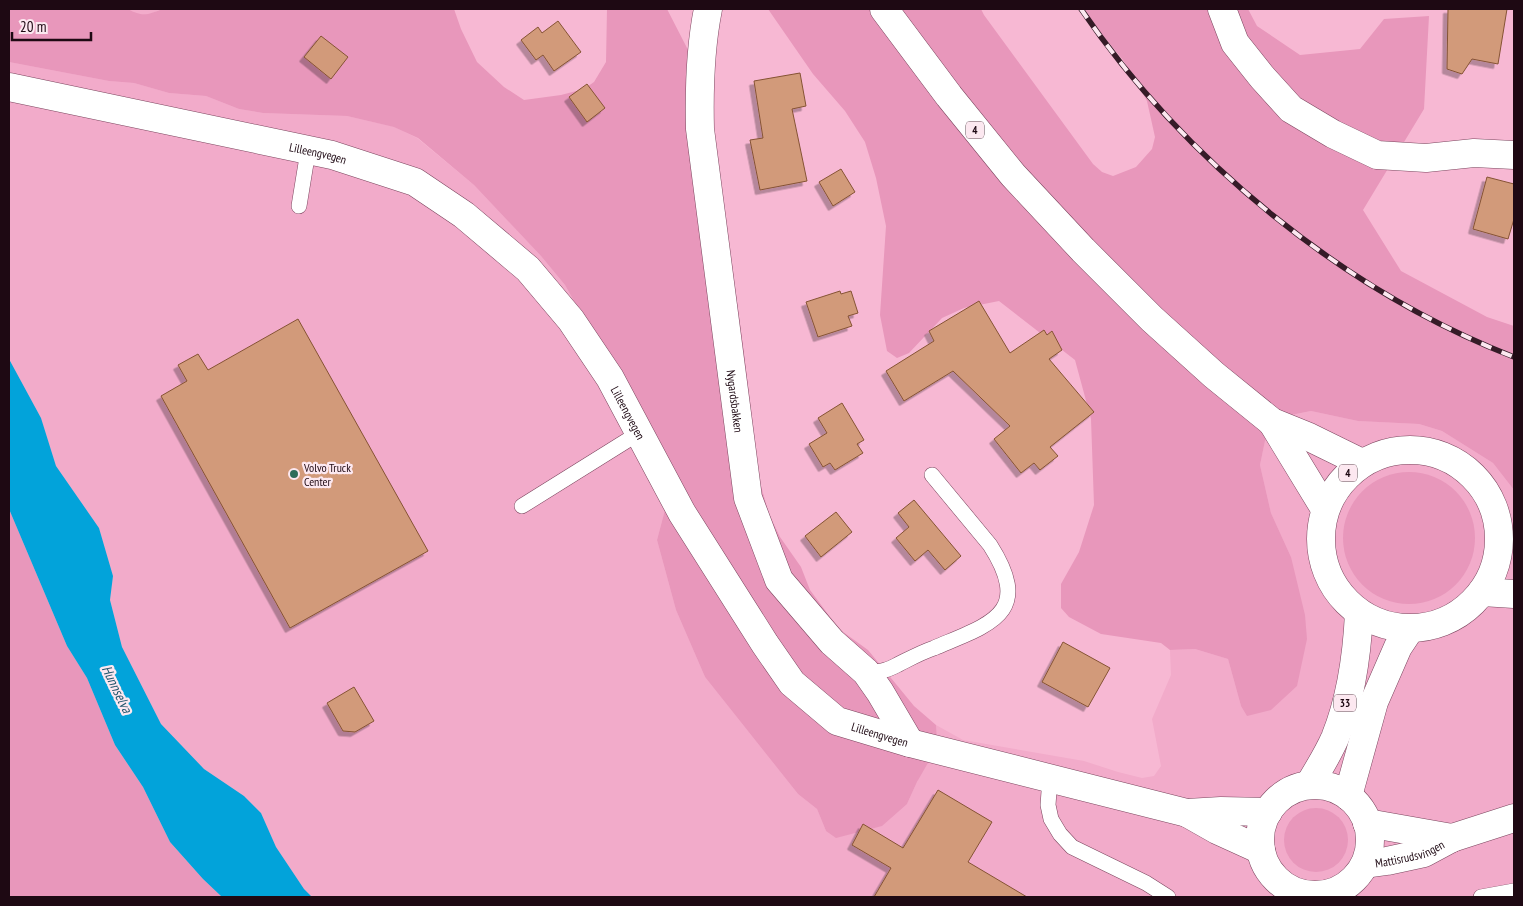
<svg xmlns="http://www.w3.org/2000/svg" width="1523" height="906" font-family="'PT Sans Narrow',sans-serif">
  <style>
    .built { fill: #f2abca }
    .green { fill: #e897bb }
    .water { fill: #02a3da }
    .building { fill: #d29a7a; stroke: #855334; filter: url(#shadow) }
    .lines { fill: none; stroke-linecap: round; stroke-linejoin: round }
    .service-casing { stroke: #7b455e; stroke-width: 16 }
    .minor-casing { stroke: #7b455e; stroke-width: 29 }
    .primary-casing { stroke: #7b455e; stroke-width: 29 }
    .trunk-casing { stroke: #7b455e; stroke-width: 29 }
    .service { stroke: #fff; stroke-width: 15 }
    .minor { stroke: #fff; stroke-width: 28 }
    .primary { stroke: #fff; stroke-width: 28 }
    .trunk { stroke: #fff; stroke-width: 28 }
    .rail-casing { stroke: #351b27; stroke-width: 5.5 }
    .rail { stroke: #fce8f0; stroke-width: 4; stroke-dasharray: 11; stroke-linecap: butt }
    .poi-dot { fill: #2d6c5a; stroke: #fce8f0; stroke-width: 2 }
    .labels { text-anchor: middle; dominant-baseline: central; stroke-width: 4.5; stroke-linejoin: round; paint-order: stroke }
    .shield { fill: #fce8f0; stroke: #614c55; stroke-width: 1 }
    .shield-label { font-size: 11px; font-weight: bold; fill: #1e0913 }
    .street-label { font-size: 12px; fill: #1e0913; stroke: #fce8f0 }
    .poi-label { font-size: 12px; fill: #1e0913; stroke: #fce8f0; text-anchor: start }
    .water-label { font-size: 14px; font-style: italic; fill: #24576e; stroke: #fce8f0 }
  </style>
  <defs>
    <filter id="shadow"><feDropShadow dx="-4.5" dy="4.5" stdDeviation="0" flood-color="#0004"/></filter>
  </defs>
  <rect width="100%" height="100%" fill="#f7b8d3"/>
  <g class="built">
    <path d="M 128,9 L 162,9 L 148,15 L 136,14 Z"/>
    <path d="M 9,62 L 109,81 L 134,83 L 169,93 L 206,96 L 239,109 L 263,113 L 347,116 L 395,127 L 417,138 L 474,185 L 541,256 L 565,285 L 589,328 L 666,506 L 657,540 L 676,610 L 705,677 L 798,794 L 817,809 L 826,831 L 907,804 L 937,738 L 936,725 L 963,740 L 1084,761 L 1118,772 L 1142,778 L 1154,776 L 1161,766 L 1152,719 L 1171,675 L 1170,650 L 1195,649 L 1228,659 L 1241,706 L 1291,557 L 1271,513 L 1260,465 L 1265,441 L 1276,418 L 1311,411 L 1358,421 L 1419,424 L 1442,431 L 1493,463 L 1514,490 L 1514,897 L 312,897 L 304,889 L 276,847 L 261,813 L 244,796 L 204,769 L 161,724 L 122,647 L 110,600 L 113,576 L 99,528 L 56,466 L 41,418 L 9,359 Z"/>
  </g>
  <g class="green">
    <path d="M 9,9 L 128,9 C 142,17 148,15 162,9 L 454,9 L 461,29 L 477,62 L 504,87 L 524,100 L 561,95 L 584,89 L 594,82 L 606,62 L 607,9 L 667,9 L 704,81 L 708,92 L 744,353 L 759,479 L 769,514 L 780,537 L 801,567 L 810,590 L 839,629 L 868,650 L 914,706 L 936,725 L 937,738 L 929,761 L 917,782 L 907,804 L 882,826 L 836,838 L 826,831 L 817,809 L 798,794 L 705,677 L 676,610 L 657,540 L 666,506 L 589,328 L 565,285 L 541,256 L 474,185 L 418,138 L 394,127 L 347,116 L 263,113 L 239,109 L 206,96 L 169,93 L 134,83 L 109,81 L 9,62 Z"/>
    <path d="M 768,9 L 981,9 L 984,15 L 1093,164 L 1102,172 L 1113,176 L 1136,167 L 1152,149 L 1155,137 L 1147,101 L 1123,60 L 1092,22 L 1084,9 L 1248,9 L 1257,26 L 1300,55 L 1360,49 L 1384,19 L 1429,16 L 1424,109 L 1363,210 L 1401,271 L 1487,317 L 1514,326 L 1514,490 L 1493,463 L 1442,431 L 1419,424 L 1358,421 L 1311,411 L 1276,418 L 1265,441 L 1260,465 L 1271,513 L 1291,557 L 1305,615 L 1307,639 L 1297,686 L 1271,710 L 1247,716 L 1241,706 L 1228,659 L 1195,649 L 1170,650 L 1161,643 L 1101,634 L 1069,617 L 1061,608 L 1061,584 L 1079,552 L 1094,505 L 1091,419 L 1075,360 L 999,301 L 964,308 L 942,318 L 909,353 L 897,358 L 887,351 L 880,315 L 886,226 L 876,178 L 865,142 L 845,111 L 813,74 Z"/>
    <circle cx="1409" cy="538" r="66"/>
    <path d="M 9,509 L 67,646 L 87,678 L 115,745 L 143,787 L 170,842 L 203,879 L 222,897 L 9,897 Z"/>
    <circle cx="1316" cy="840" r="32"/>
  </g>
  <path class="water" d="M 9,359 L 41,418 L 56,466 L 99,528 L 113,576 L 110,600 L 122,647 L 161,724 L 204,769 L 244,796 L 261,813 L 276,847 L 304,889 L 312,897 L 222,897 L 203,879 L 170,842 L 143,787 L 115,745 L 87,678 L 67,646 L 9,509 Z"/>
  <g class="building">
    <path d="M 1448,9 L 1507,9 L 1498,64 L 1472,59 L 1462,74 L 1447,69 Z"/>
    <path d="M 558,21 L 581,52 L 554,71 L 543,55 L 536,60 L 521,40 L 538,27 L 542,33 Z"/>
    <path d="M 321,36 L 348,57 L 331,79 L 304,57 Z"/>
    <path d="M 800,73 L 806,106 L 792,109 L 807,181 L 760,190 L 750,140 L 763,138 L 754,81 Z"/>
    <path d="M 587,84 L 605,108 L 587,122 L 569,97 Z"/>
    <path d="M 841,169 L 855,192 L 833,206 L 819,182 Z"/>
    <path d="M 1487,177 L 1514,184 L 1514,219 L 1508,239 L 1473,229 Z"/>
    <path d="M 840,291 L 841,294 L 851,291 L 858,313 L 848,316 L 852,326 L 818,337 L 806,302 Z"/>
    <path d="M 979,301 L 1010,353 L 1044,330 L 1047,335 L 1052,331 L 1062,350 L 1049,359 L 1094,412 L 1050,447 L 1058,456 L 1040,470 L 1034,463 L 1021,473 L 994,439 L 1010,426 L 953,371 L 904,401 L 886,371 L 934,341 L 929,331 Z"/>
    <path d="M 298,319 L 428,551 L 290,628 L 161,396 L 187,381 L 178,365 L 198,354 L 208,370 Z"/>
    <path d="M 842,403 L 864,440 L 857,444 L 863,453 L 835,470 L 830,463 L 823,467 L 809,444 L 827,433 L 818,418 Z"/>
    <path d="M 914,500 L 961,556 L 945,570 L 928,550 L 915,561 L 896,538 L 909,527 L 898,513 Z"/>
    <path d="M 836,512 L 852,532 L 821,557 L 805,536 Z"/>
    <path d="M 1063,642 L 1110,668 L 1088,707 L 1042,682 Z"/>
    <path d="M 354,687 L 374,721 L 355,732 L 343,731 L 327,703 Z"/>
    <path d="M 938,790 L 992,822 L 968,862 L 1027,897 L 874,897 L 891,868 L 852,845 L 863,824 L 903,848 Z"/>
  </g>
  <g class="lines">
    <g class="service-casing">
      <g id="service">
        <path d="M 299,206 L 308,151"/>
        <path d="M 522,506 L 639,433"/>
        <path d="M 866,672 C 872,672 879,672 885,670 C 890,669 895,666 899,664 C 911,658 922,652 934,648 C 990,624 1034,614 990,545 L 932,475"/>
        <path d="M 1050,778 L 1048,805 L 1051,819 L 1060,834 L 1072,847 L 1146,883 L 1168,897"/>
        <path d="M 1481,897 L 1514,891"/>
      </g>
    </g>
    <g class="minor-casing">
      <g id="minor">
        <path id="s1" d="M 708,9 C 700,49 699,89 700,129 L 748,498 L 779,580 L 832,642 L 866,672 L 880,692 L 910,743"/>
        <path d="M 1222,9 L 1235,43 L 1262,77 L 1291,109 L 1333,134 L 1377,155 L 1426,158 L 1474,153 L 1514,155"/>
        <path id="s2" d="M 9,87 L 332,155 L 415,182 L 464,215 L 528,269 L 571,320 L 610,378 L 682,513 L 765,644 L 792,683 L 837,721 L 910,743 L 1187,813 L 1217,830 L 1261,850"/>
        <path d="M 1187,813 L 1221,811 L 1268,812"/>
        <path d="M 1367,823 L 1452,838"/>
        <path id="s3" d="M 1365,864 L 1387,861 L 1424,853 L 1452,838 L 1514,818"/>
      </g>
    </g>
    <g class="primary-casing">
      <g id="primary">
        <path d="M 1309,785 C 1318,770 1328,754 1335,738 C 1351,699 1357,655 1359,613"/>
        <circle cx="1315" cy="840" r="55"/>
        <path d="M 1348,796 L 1374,702 L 1398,647 L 1410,629"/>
      </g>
    </g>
    <g class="trunk-casing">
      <g id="trunk">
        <path d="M 884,9 L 949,96 L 1013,175 L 1083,250 L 1152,319 L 1214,375 L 1272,422 L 1309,437 L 1362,463"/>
        <path d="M 1272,422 L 1325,509"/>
        <circle cx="1410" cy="539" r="89"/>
        <path d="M 1482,592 L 1514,594"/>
      </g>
    </g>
    <use href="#service" class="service"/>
    <use href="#minor" class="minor"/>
    <use href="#primary" class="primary"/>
    <use href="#trunk" class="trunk"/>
    <g class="rail-casing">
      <path id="rail" d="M 1081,9 C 1184,160 1344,291 1514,357"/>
    </g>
    <use href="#rail" class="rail"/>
  </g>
  <circle class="poi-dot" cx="294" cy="474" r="5"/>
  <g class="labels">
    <g class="shield">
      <rect x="966" y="121.5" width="18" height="17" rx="4"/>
      <rect x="1339" y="464.5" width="18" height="17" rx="4"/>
      <rect x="1334" y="694.5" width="22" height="17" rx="4"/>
    </g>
    <g class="shield-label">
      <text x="975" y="130">4</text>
      <text x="1348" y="473">4</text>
      <text x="1345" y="703">33</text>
    </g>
    <g class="street-label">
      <text stroke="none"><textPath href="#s2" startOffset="316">Lilleengvegen</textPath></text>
      <text stroke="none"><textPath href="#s1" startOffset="395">Nygardsbakken</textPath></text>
      <text stroke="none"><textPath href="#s2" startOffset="736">Lilleengvegen</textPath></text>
      <text stroke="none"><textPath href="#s2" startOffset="1156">Lilleengvegen</textPath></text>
      <text stroke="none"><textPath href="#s3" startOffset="46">Mattisrudsvingen</textPath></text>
    </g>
    <g class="poi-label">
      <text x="304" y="467">Volvo Truck<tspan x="304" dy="14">Center</tspan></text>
    </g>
    <g class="water-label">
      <text transform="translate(117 689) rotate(64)">Hunnselva</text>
    </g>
  </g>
  <rect width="1523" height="906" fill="none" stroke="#1e0913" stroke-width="20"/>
  <path d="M12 32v8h79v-8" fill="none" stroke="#1e0913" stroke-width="2.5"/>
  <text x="20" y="32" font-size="15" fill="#1e0913" stroke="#fce8f0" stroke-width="4" paint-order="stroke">20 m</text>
</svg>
